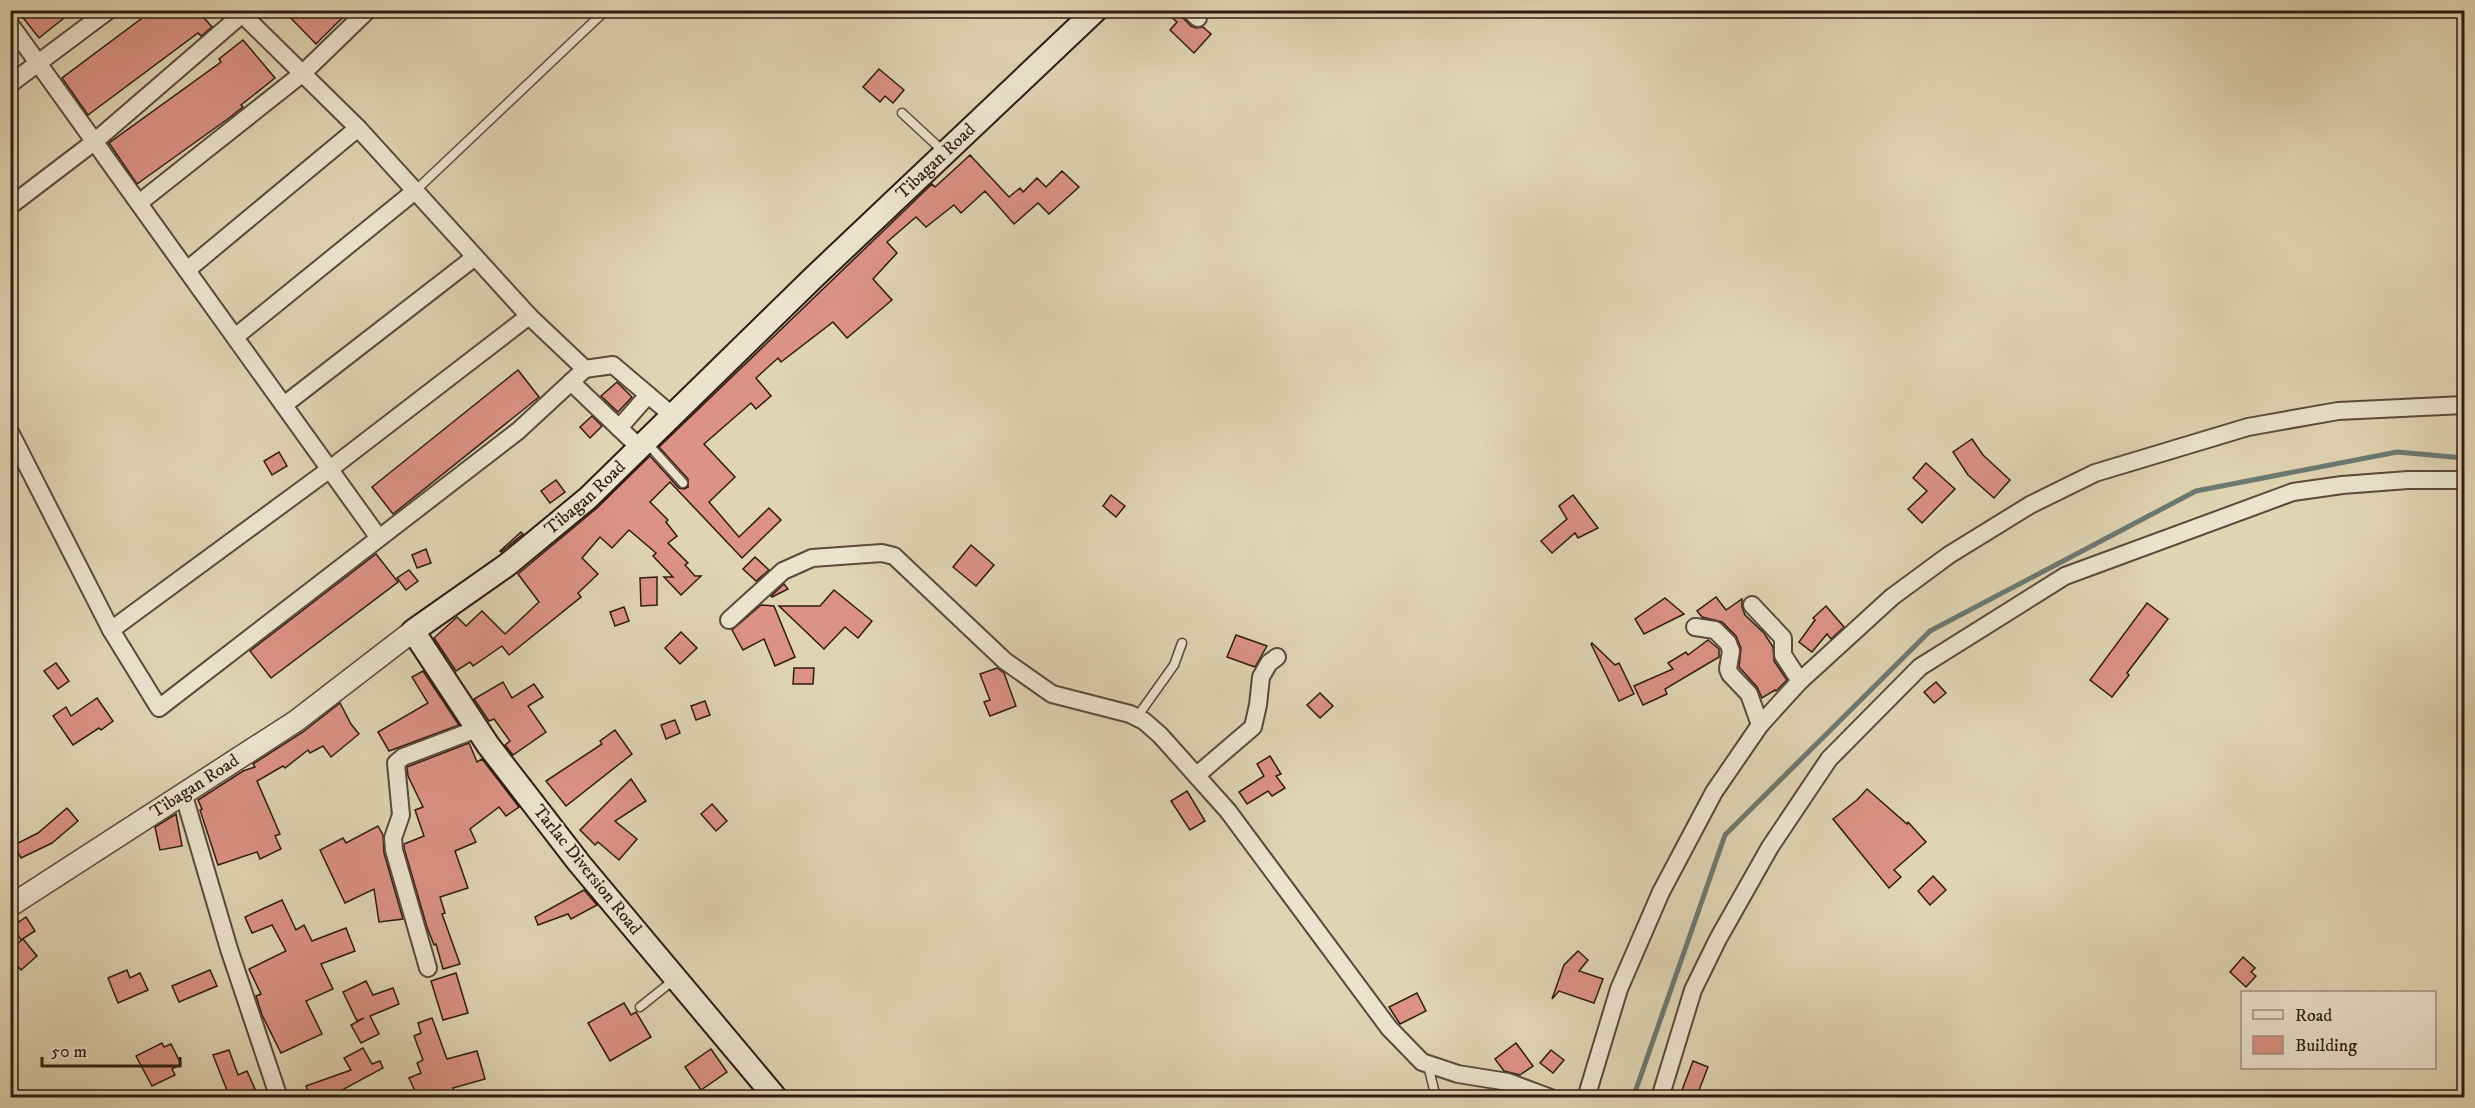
<svg xmlns="http://www.w3.org/2000/svg" width="2475" height="1108" font-family="'IM FELL DW Pica',serif">
  <style>
    .lines { fill: none; stroke-linecap: round; stroke-linejoin: round }
    .stream { stroke: #6c7970; stroke-width: 5 }
    .building { fill: #dc9285; stroke: #2f1b11; stroke-width: 1.5 }
    .service-casing { stroke: #5b493a; stroke-width: 11 }
    .minor-casing { stroke: #5b493a; stroke-width: 20 }
    .tertiary-casing { stroke: #5b493a; stroke-width: 24 }
    .secondary-casing { stroke: #2f1b11; stroke-width: 26 }
    .service { stroke: #ebe3ce; stroke-width: 8 }
    .minor { stroke: #ebe3ce; stroke-width: 16 }
    .tertiary { stroke: #ebe3ce; stroke-width: 21 }
    .secondary { stroke: #ebe3ce; stroke-width: 22 }
    .labels { text-anchor: middle; dominant-baseline: central; stroke-width: 4.5; stroke-linejoin: round; paint-order: stroke }
    .street-label { font-size: 18px; fill: #2f1b11; stroke: #ebe3ce }
  </style>
  <rect width="100%" height="100%" fill="#e0d4b3"/>
  <filter id="stains"><feTurbulence type="fractalNoise" baseFrequency=".00333" numOctaves="4"/><feColorMatrix values="0 0 0 0 .2 0 0 0 0 .09 0 0 0 0 .02 0 0 0 .5 -.17"/></filter>
  <radialGradient id="worn" r=".72"><stop offset=".6" stop-color="#630" stop-opacity="0"/><stop offset="1" stop-color="#630" stop-opacity=".3"/></radialGradient>
  <g class="lines">
    <path class="stream" d="M 1633,1098 L 1725,835 L 1930,631 L 2196,491 L 2397,452 L 2464,458"/>
  </g>
  <g class="building">
    <path d="M 17,10 L 74,10 L 39,38 Z"/>
    <path d="M 153,10 L 197,10 L 212,27 L 201,36 L 198,33 L 88,115 L 62,78 Z"/>
    <path d="M 283,10 L 350,10 L 316,44 Z"/>
    <path d="M 1163,10 L 1179,10 L 1182,17 L 1191,26 L 1196,28 L 1203,27 L 1211,34 L 1194,53 L 1170,30 L 1177,22 Z"/>
    <path d="M 243,40 L 275,78 L 241,105 L 243,107 L 229,118 L 137,184 L 109,143 L 221,62 L 219,59 Z"/>
    <path d="M 879,69 L 904,90 L 893,103 L 885,96 L 880,102 L 863,87 Z"/>
    <path d="M 970,155 L 1009,197 L 1020,188 L 1023,192 L 1037,178 L 1046,187 L 1062,171 L 1079,187 L 1049,214 L 1038,203 L 1014,224 L 985,191 L 961,213 L 954,205 L 926,227 L 916,217 L 887,242 L 897,253 L 873,279 L 892,300 L 847,338 L 833,322 L 781,362 L 778,358 L 756,378 L 771,396 L 756,409 L 751,403 L 704,444 L 735,477 L 709,502 L 739,537 L 769,508 L 781,520 L 742,558 L 670,482 L 650,502 L 668,520 L 666,522 L 677,536 L 668,543 L 688,563 L 685,565 L 695,576 L 701,576 L 681,595 L 664,577 L 673,577 L 653,556 L 656,553 L 629,530 L 612,548 L 600,537 L 582,558 L 598,574 L 578,593 L 581,597 L 509,655 L 502,646 L 473,666 L 470,662 L 456,671 L 434,638 L 457,617 L 466,626 L 482,611 L 505,634 L 539,602 L 518,574 L 597,508 L 650,456 L 679,488 L 684,489 L 688,487 L 688,479 L 659,447 L 932,184 L 935,187 Z"/>
    <path d="M 518,370 L 539,397 L 393,514 L 372,487 Z"/>
    <path d="M 617,382 L 632,397 L 618,412 L 601,396 Z"/>
    <path d="M 592,416 L 602,426 L 590,438 L 580,427 Z"/>
    <path d="M 1972,439 L 1983,455 L 2010,480 L 1994,498 L 1968,475 L 1953,452 Z"/>
    <path d="M 279,452 L 287,466 L 272,475 L 264,461 Z"/>
    <path d="M 1926,463 L 1955,489 L 1922,523 L 1908,509 L 1927,491 L 1913,478 Z"/>
    <path d="M 556,480 L 565,492 L 550,503 L 541,491 Z"/>
    <path d="M 1111,495 L 1125,506 L 1116,517 L 1103,506 Z"/>
    <path d="M 1573,495 L 1598,528 L 1578,538 L 1575,533 L 1552,553 L 1541,541 L 1567,519 L 1559,506 Z"/>
    <path d="M 521,532 L 523,534 L 501,552 L 500,551 Z"/>
    <path d="M 971,545 L 994,565 L 976,586 L 953,567 Z"/>
    <path d="M 426,549 L 431,563 L 417,568 L 412,555 Z"/>
    <path d="M 376,554 L 398,582 L 271,678 L 250,651 Z"/>
    <path d="M 755,557 L 769,570 L 756,581 L 743,569 Z"/>
    <path d="M 409,570 L 418,581 L 406,590 L 397,578 Z"/>
    <path d="M 657,577 L 657,605 L 641,606 L 640,578 Z"/>
    <path d="M 784,584 L 788,589 L 772,597 L 771,596 Z"/>
    <path d="M 834,590 L 872,621 L 858,638 L 845,627 L 824,649 L 779,606 L 820,606 Z"/>
    <path d="M 1716,597 L 1726,610 L 1742,599 L 1742,607 L 1745,615 L 1764,633 L 1773,647 L 1774,661 L 1787,680 L 1776,691 L 1775,690 L 1762,698 L 1757,687 L 1739,667 L 1741,648 L 1736,636 L 1722,622 L 1702,617 L 1697,611 Z"/>
    <path d="M 1665,598 L 1684,614 L 1644,634 L 1635,619 Z"/>
    <path d="M 2147,603 L 2168,619 L 2127,673 L 2129,675 L 2112,697 L 2090,680 Z"/>
    <path d="M 761,605 L 774,606 L 795,657 L 775,666 L 764,639 L 743,650 L 732,630 Z"/>
    <path d="M 1826,606 L 1844,627 L 1831,639 L 1827,634 L 1812,652 L 1799,642 L 1815,620 L 1813,618 Z"/>
    <path d="M 624,607 L 629,621 L 615,626 L 610,612 Z"/>
    <path d="M 681,632 L 697,648 L 680,664 L 665,648 Z"/>
    <path d="M 1236,635 L 1267,646 L 1255,667 L 1227,657 Z"/>
    <path d="M 1708,640 L 1719,649 L 1719,657 L 1665,689 L 1667,694 L 1643,705 L 1634,686 L 1673,669 L 1668,663 L 1686,652 L 1688,655 Z"/>
    <path d="M 1592,643 L 1615,665 L 1619,663 L 1634,694 L 1619,701 L 1591,644 Z"/>
    <path d="M 56,663 L 69,681 L 58,689 L 44,671 Z"/>
    <path d="M 794,668 L 814,668 L 813,684 L 793,684 Z"/>
    <path d="M 997,668 L 1004,673 L 1016,706 L 990,716 L 984,702 L 990,700 L 980,674 Z"/>
    <path d="M 423,671 L 459,725 L 389,751 L 378,732 L 428,703 L 412,677 Z"/>
    <path d="M 503,682 L 512,698 L 534,684 L 543,697 L 528,706 L 546,732 L 513,755 L 505,745 L 510,741 L 494,719 L 489,721 L 474,699 Z"/>
    <path d="M 1936,682 L 1946,693 L 1934,703 L 1924,692 Z"/>
    <path d="M 1320,693 L 1333,706 L 1320,718 L 1307,705 Z"/>
    <path d="M 97,698 L 113,721 L 101,730 L 99,728 L 73,745 L 53,716 L 66,707 L 71,716 Z"/>
    <path d="M 705,701 L 710,715 L 696,720 L 691,706 Z"/>
    <path d="M 340,703 L 351,724 L 359,734 L 331,757 L 323,746 L 310,753 L 308,750 L 285,768 L 283,766 L 257,781 L 280,834 L 275,836 L 281,849 L 260,859 L 257,852 L 218,865 L 200,810 L 202,809 L 198,800 L 243,771 L 255,767 L 253,764 L 303,732 Z"/>
    <path d="M 675,720 L 680,733 L 666,739 L 661,725 Z"/>
    <path d="M 615,730 L 632,754 L 566,806 L 546,781 L 602,744 L 600,741 Z"/>
    <path d="M 469,743 L 477,762 L 482,759 L 519,807 L 506,816 L 499,807 L 470,829 L 476,842 L 455,851 L 468,888 L 440,897 L 445,913 L 442,914 L 460,964 L 443,969 L 436,944 L 434,945 L 427,927 L 404,848 L 404,844 L 424,836 L 415,810 L 423,807 L 408,776 L 407,767 Z"/>
    <path d="M 1270,756 L 1281,774 L 1276,776 L 1285,788 L 1272,796 L 1268,791 L 1247,804 L 1239,792 L 1264,776 L 1257,764 Z"/>
    <path d="M 631,779 L 646,801 L 615,821 L 637,839 L 619,860 L 598,842 L 595,845 L 580,830 Z"/>
    <path d="M 1867,789 L 1907,824 L 1908,822 L 1926,842 L 1894,870 L 1901,877 L 1889,888 L 1833,819 L 1857,800 Z"/>
    <path d="M 1187,791 L 1205,821 L 1190,830 L 1171,801 Z"/>
    <path d="M 712,804 L 727,821 L 716,831 L 701,814 Z"/>
    <path d="M 67,808 L 78,821 L 52,843 L 21,858 L 14,845 L 38,833 Z"/>
    <path d="M 176,814 L 182,846 L 160,850 L 155,827 Z"/>
    <path d="M 378,826 L 383,835 L 384,853 L 403,919 L 379,922 L 374,889 L 345,903 L 320,850 L 343,838 L 346,843 Z"/>
    <path d="M 1933,876 L 1946,890 L 1930,905 L 1918,891 Z"/>
    <path d="M 584,890 L 597,905 L 571,919 L 568,914 L 538,925 L 535,917 Z"/>
    <path d="M 282,900 L 296,930 L 304,925 L 312,941 L 346,928 L 355,951 L 321,964 L 333,989 L 306,1001 L 322,1034 L 281,1053 L 262,1015 L 256,996 L 261,994 L 249,969 L 286,951 L 272,925 L 252,933 L 245,917 Z"/>
    <path d="M 26,917 L 35,931 L 21,940 L 13,926 Z"/>
    <path d="M 23,939 L 37,956 L 21,970 L 10,958 L 10,950 Z"/>
    <path d="M 1578,951 L 1588,960 L 1579,971 L 1603,979 L 1594,1003 L 1559,991 L 1552,999 L 1564,965 Z"/>
    <path d="M 2243,957 L 2255,968 L 2251,972 L 2256,976 L 2246,987 L 2230,972 Z"/>
    <path d="M 127,970 L 130,978 L 140,973 L 148,990 L 118,1003 L 108,978 Z"/>
    <path d="M 210,970 L 217,986 L 179,1002 L 172,986 Z"/>
    <path d="M 456,973 L 468,1013 L 443,1020 L 431,981 Z"/>
    <path d="M 366,981 L 373,995 L 393,988 L 399,1004 L 370,1016 L 379,1034 L 361,1043 L 351,1025 L 364,1018 L 357,1021 L 343,992 Z"/>
    <path d="M 1417,993 L 1426,1011 L 1400,1024 L 1389,1007 Z"/>
    <path d="M 624,1003 L 631,1015 L 636,1012 L 651,1037 L 610,1061 L 588,1023 Z"/>
    <path d="M 432,1018 L 447,1059 L 477,1051 L 485,1079 L 453,1088 L 457,1098 L 418,1098 L 409,1078 L 421,1073 L 417,1063 L 423,1060 L 414,1036 L 421,1033 L 418,1023 Z"/>
    <path d="M 162,1043 L 164,1047 L 171,1044 L 181,1064 L 172,1069 L 175,1075 L 152,1086 L 136,1056 Z"/>
    <path d="M 1516,1043 L 1533,1066 L 1520,1075 L 1504,1071 L 1495,1059 Z"/>
    <path d="M 363,1048 L 372,1064 L 380,1061 L 383,1068 L 342,1090 L 343,1093 L 329,1098 L 310,1098 L 306,1086 L 351,1070 L 344,1058 Z"/>
    <path d="M 711,1049 L 727,1072 L 701,1090 L 685,1067 Z"/>
    <path d="M 229,1050 L 238,1075 L 247,1071 L 255,1089 L 234,1098 L 230,1098 L 213,1055 Z"/>
    <path d="M 1551,1050 L 1564,1060 L 1553,1073 L 1540,1063 Z"/>
    <path d="M 1693,1061 L 1708,1067 L 1696,1098 L 1679,1098 Z"/>
  </g>
  <g class="lines">
    <g class="service-casing">
      <g id="service">
        <path d="M 902,113 L 944,152"/>
        <path d="M 415,191 L 606,10"/>
        <path d="M 647,443 L 683,483"/>
        <path d="M 1137,717 L 1174,665 L 1182,643"/>
        <path d="M 640,1007 L 675,979"/>
        <path d="M 1428,1065 L 1436,1098"/>
      </g>
    </g>
    <g class="minor-casing">
      <g id="minor">
        <path d="M 238,10 L 358,128 L 529,316 L 585,369"/>
        <path d="M 1189,10 L 1198,18"/>
        <path d="M 10,24 L 379,538"/>
        <path d="M 10,84 L 109,10"/>
        <path d="M 139,203 L 303,73 L 368,10"/>
        <path d="M 10,206 L 94,142 L 247,10"/>
        <path d="M 187,270 L 358,128"/>
        <path d="M 235,337 L 415,191"/>
        <path d="M 571,382 L 640,448"/>
        <path d="M 284,405 L 475,257"/>
        <path d="M 619,428 L 648,395"/>
        <path d="M 10,432 L 111,630 L 159,708 L 518,431 L 585,369 L 613,365 L 673,416"/>
        <path d="M 1752,605 L 1783,638 L 1783,655 L 1800,681"/>
        <path d="M 729,620 L 783,571 L 812,558 L 882,553 L 894,556 L 1005,661 L 1052,694 L 1130,714 L 1144,721 L 1160,735 L 1228,811 L 1389,1028 L 1422,1062 L 1458,1074 L 1508,1082 L 1551,1098"/>
        <path d="M 1695,627 L 1715,630 L 1728,643 L 1731,651 L 1728,669 L 1730,674 L 1749,694 L 1760,725"/>
        <path d="M 111,630 L 330,469 L 529,316"/>
        <path d="M 1197,775 L 1253,727 L 1258,705 L 1261,677 L 1269,663 L 1277,657"/>
        <path d="M 184,796 L 229,949 L 279,1098"/>
        <path d="M 428,968 L 394,850 L 393,838 L 401,815 L 396,763 L 403,757 L 477,729"/>
        <path d="M 1586,1098 L 1619,989 L 1661,892 L 1714,792 L 1760,725 L 1800,681 L 1892,597 L 1949,555 L 2030,505 L 2095,473 L 2248,427 L 2338,411 L 2464,405"/>
        <path d="M 1660,1098 L 1693,990 L 1718,939 L 1770,847 L 1829,759 L 1920,667 L 2065,576 L 2293,492 L 2342,485 L 2408,480 L 2464,480"/>
      </g>
    </g>
    <g class="tertiary-casing">
      <g id="tertiary">
        <path id="s1" d="M 10,906 L 296,721 L 413,631"/>
      </g>
    </g>
    <g class="secondary-casing">
      <g id="secondary">
        <path id="s2" d="M 776,1098 L 579,863 L 488,745 L 413,631 L 507,565 L 588,498 L 813,278 L 1096,10"/>
      </g>
    </g>
    <use href="#service" class="service"/>
    <use href="#minor" class="minor"/>
    <use href="#tertiary" class="tertiary"/>
    <use href="#secondary" class="secondary"/>
  </g>
  <g class="labels">
    <g class="street-label">
      <text stroke="none"><textPath href="#s2" startOffset="1296">Tibagan Road</textPath></text>
      <text stroke="none"><textPath href="#s2" startOffset="810">Tibagan Road</textPath></text>
      <text stroke="none"><textPath href="#s1" startOffset="220">Tibagan Road</textPath></text>
      <text transform="translate(587 870) rotate(51)">Tarlac Diversion Road</text>
    </g>
  </g>
  <rect width="2475" height="1108" fill="none" stroke="#e0d4b3" stroke-width="36"/>
  <rect x="12" y="12" width="2451" height="1084" fill="none" stroke="#2f1b11" stroke-width="3"/>
  <rect x="18" y="18" width="2439" height="1072" fill="none" stroke="#2f1b11" stroke-width="1.5"/>
  <rect x="2241" y="991" width="195" height="78" fill="#ebe3ce" stroke="#a09382" stroke-width="1.5"/>
  <rect x="2253" y="1010" width="30" height="9" fill="#ebe3ce" stroke="#a09382" stroke-width="1.5"/>
  <text x="2295" y="1021" font-size="18" fill="#2f1b11">Road</text>
  <rect x="2253" y="1036" width="30" height="18" fill="#dc9285" stroke="#a09382" stroke-width="1.5"/>
  <text x="2295" y="1051" font-size="18" fill="#2f1b11">Building</text>
  <path d="M42 1057v9h138v-9" fill="none" stroke="#2f1b11" stroke-width="3"/>
  <text x="51" y="1057" font-size="18" fill="#2f1b11" stroke="#ebe3ce" stroke-width="4.5" paint-order="stroke">50 m</text>
  <rect width="100%" height="100%" filter="url(#stains)"/>
  <rect width="100%" height="100%" fill="url(#worn)"/>
</svg>
